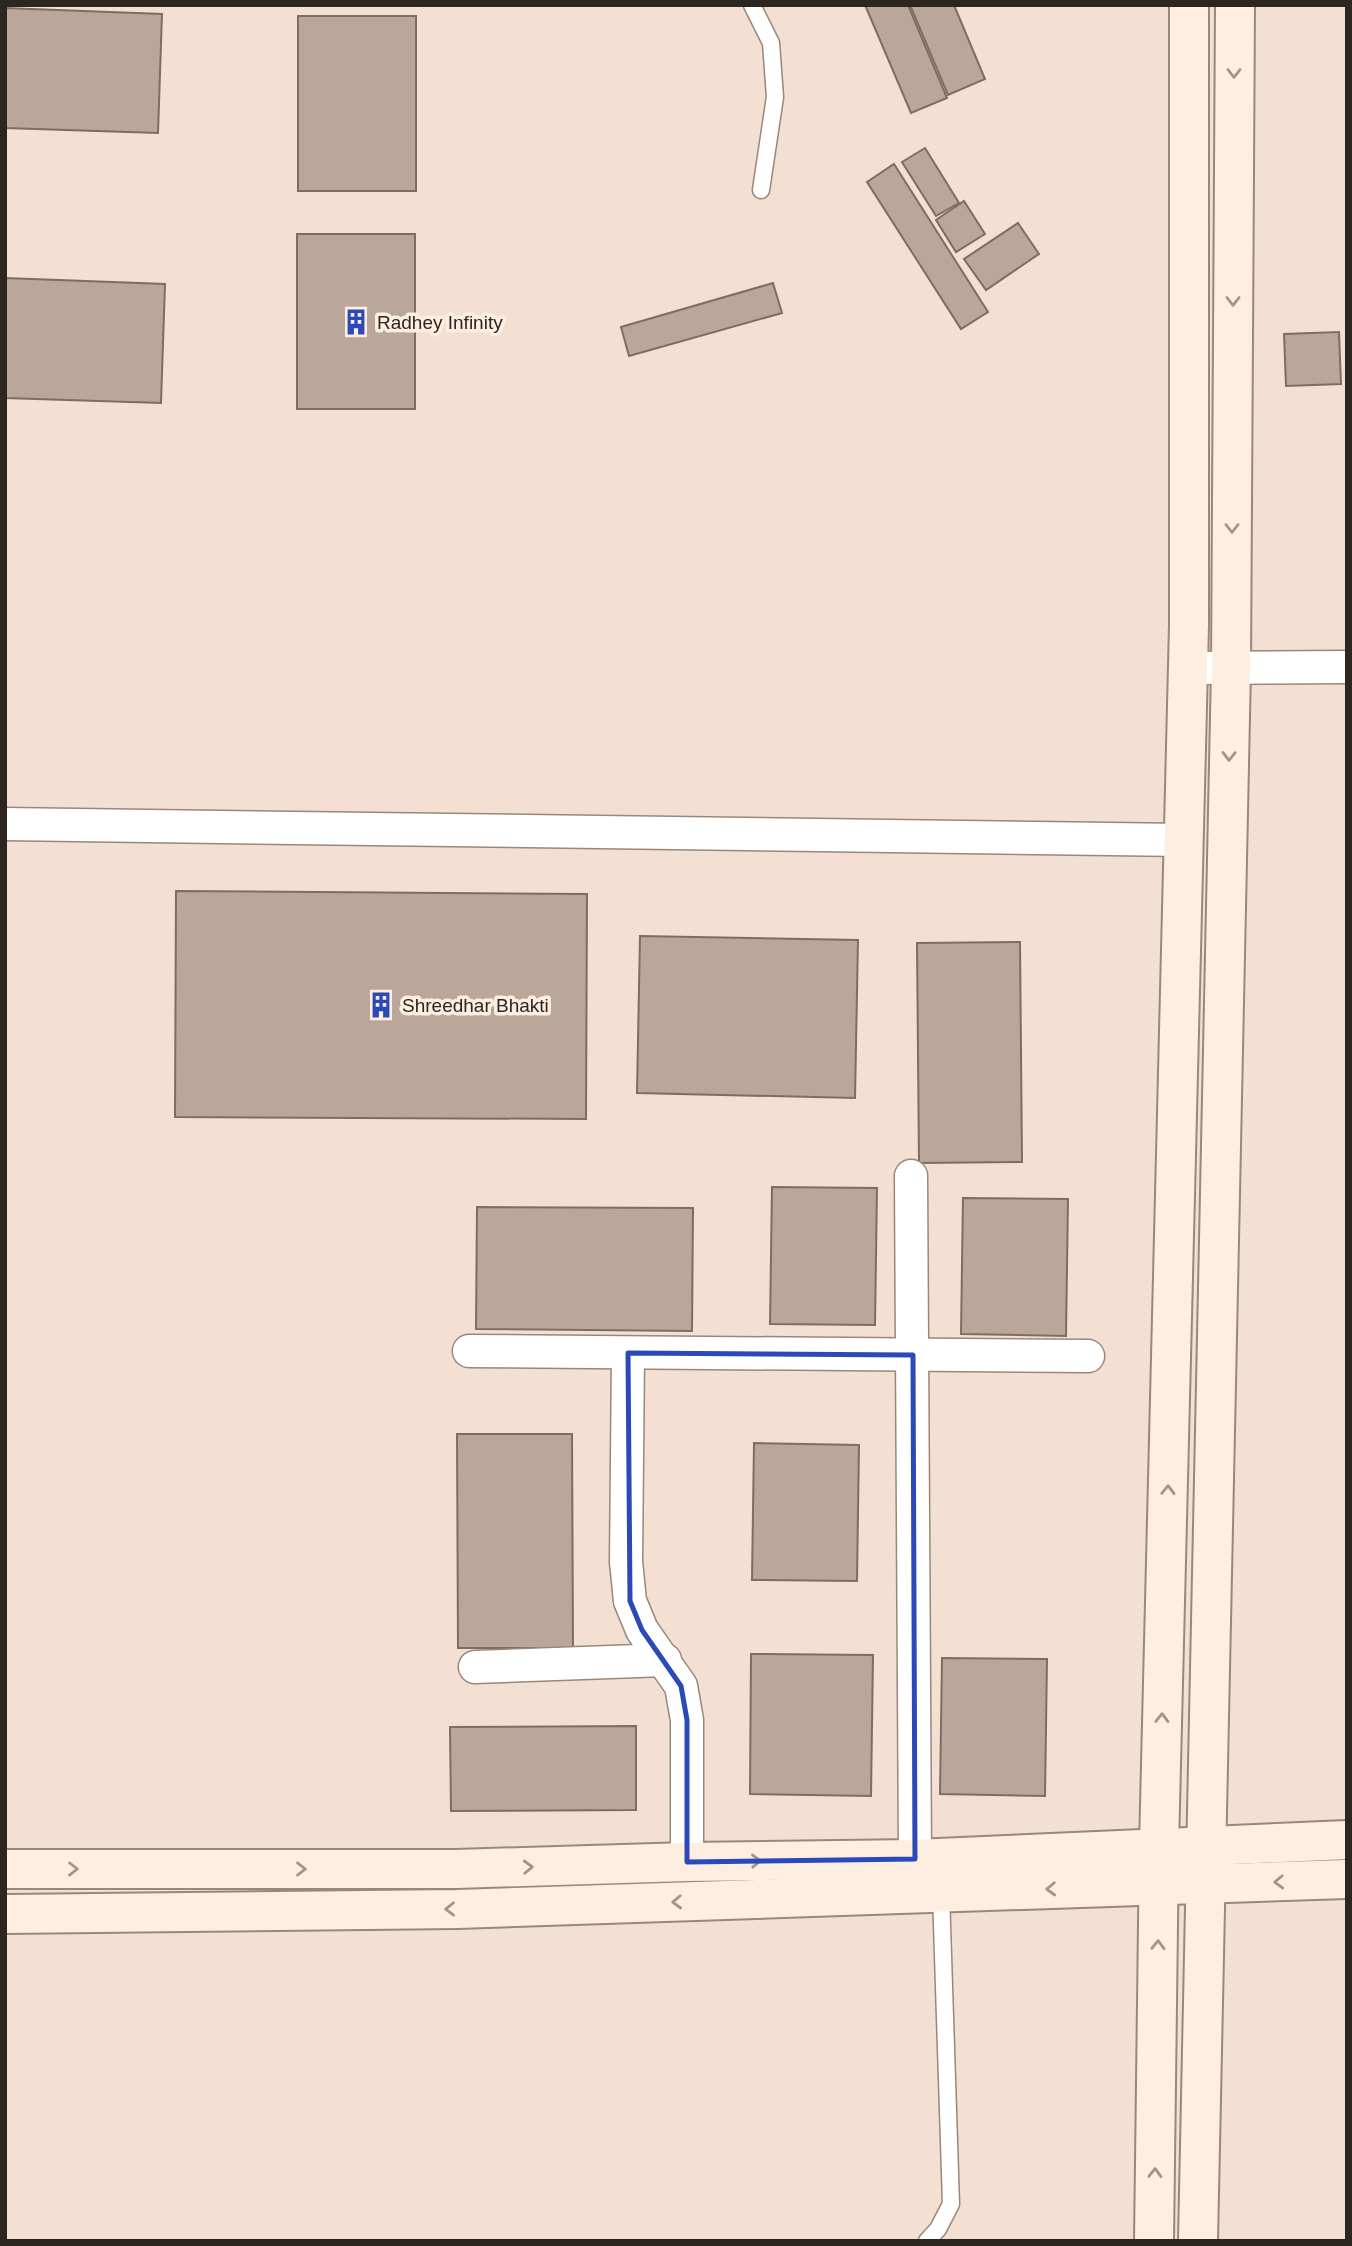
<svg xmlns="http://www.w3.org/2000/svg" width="1352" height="2246" font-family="Arial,sans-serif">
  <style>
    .building { fill: #baa799; stroke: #7e6d60; stroke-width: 2 }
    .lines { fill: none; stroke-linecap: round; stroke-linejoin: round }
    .lane-casing { stroke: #99877a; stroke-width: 19 }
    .street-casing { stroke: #99877a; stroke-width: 35 }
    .secondary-casing { stroke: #99877a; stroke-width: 42 }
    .lane { stroke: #fff; stroke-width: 16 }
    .street { stroke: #fff; stroke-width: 32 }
    .secondary { stroke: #feeee2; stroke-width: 38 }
    .oneway { stroke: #a0948b }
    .marked { fill: none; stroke: #2c49b9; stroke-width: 5; stroke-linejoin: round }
    .labels { text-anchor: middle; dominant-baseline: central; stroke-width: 7; stroke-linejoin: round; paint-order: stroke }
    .poi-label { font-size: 19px; fill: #2d2520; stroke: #feeee2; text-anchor: start }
  </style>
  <rect width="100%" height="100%" fill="#f4e0d2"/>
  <g class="building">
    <path d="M 865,5 L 908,5 L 947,98 L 911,113 Z"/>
    <path d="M 910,5 L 954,5 L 985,79 L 948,95 Z"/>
    <path d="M 5,8 L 162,14 L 158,133 L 5,128 Z"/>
    <rect x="298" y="16" width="118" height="175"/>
    <path d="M 925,148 L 959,203 L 936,216 L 902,162 Z"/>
    <path d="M 894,164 L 988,312 L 961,329 L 867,182 Z"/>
    <path d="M 964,201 L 985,234 L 956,252 L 936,220 Z"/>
    <path d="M 1018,223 L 1039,254 L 986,290 L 964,259 Z"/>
    <rect x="297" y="234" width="118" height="175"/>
    <path d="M 5,278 L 165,284 L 161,403 L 5,398 Z"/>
    <path d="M 773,283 L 782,313 L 629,356 L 621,327 Z"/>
    <path d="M 1339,332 L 1341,384 L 1286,386 L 1284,334 Z"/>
    <path d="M 176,891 L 587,894 L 586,1119 L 175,1117 Z"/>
    <path d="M 640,936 L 858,940 L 855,1098 L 637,1093 Z"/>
    <path d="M 1020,942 L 1022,1162 L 919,1163 L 917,943 Z"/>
    <path d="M 772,1187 L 877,1188 L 875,1325 L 770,1324 Z"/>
    <path d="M 963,1198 L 1068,1199 L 1066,1336 L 961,1334 Z"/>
    <path d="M 477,1207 L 693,1208 L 692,1331 L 476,1329 Z"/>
    <path d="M 457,1434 L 572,1434 L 573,1648 L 458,1648 Z"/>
    <path d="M 754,1443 L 859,1445 L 857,1581 L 752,1580 Z"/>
    <path d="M 751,1654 L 873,1655 L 871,1796 L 750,1794 Z"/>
    <path d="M 942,1658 L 1047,1659 L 1045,1796 L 940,1794 Z"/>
    <path d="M 636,1726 L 636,1810 L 451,1811 L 450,1727 Z"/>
  </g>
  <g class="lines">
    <g class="lane-casing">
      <g id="lane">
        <path d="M 752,5 L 771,43 L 775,97 L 761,190"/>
        <path d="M 927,2241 L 938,2229 L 951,2204 L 941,1893"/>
      </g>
    </g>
    <g class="street-casing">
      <g id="street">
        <path d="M 1188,668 L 1347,667"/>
        <path d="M 5,824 L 1184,840"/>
        <path d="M 911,1176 L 915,1859"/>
        <path d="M 469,1351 L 1088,1356"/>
        <path d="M 628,1353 L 626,1562 L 630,1601 L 642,1630 L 681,1686 L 687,1720 L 687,1862"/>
        <path d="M 475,1667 L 665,1660"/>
      </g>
    </g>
    <g class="secondary-casing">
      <g id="secondary">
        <path d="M 5,1869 L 456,1869 L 687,1862 L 915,1859 L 1347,1840"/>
        <path d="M 5,1914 L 457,1909 L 1347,1879"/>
        <path d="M 1154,2241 L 1159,1846 L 1189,625 L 1189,5"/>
        <path d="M 1198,2241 L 1231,669 L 1235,5"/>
      </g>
    </g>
    <use href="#lane" class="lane"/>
    <use href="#street" class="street"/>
    <use href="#secondary" class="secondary"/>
  </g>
  <defs><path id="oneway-chevron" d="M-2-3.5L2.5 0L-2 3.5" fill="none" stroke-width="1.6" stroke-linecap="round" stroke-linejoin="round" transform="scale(1.75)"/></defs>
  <g class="oneway">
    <use href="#oneway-chevron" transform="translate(1234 73) rotate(90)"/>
    <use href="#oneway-chevron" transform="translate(1233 301) rotate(90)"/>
    <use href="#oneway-chevron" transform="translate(1232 528) rotate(90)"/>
    <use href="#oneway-chevron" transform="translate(1229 756) rotate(91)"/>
    <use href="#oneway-chevron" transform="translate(1168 1490) rotate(-89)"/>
    <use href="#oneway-chevron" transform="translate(1162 1718) rotate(-89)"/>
    <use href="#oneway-chevron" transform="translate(756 1861) rotate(-1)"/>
    <use href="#oneway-chevron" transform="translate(528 1867) rotate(-2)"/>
    <use href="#oneway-chevron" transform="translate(73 1869)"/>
    <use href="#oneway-chevron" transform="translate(301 1869)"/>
    <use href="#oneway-chevron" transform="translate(1279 1882) rotate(178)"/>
    <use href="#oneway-chevron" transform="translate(1051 1889) rotate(178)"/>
    <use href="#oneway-chevron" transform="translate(677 1902) rotate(178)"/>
    <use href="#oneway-chevron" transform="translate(450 1909) rotate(179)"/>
    <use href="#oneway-chevron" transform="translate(1158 1945) rotate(-89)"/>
    <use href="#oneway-chevron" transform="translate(1155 2173) rotate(-89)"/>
  </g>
  <path class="marked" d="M 628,1353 L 913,1355 L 915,1859 L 687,1862 L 687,1720 L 681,1686 L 642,1630 L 630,1601 Z"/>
  <defs>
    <g id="building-bare" transform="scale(2.1)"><path d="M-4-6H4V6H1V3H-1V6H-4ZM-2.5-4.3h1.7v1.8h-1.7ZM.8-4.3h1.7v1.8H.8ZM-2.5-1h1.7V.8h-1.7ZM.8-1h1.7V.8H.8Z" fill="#2c49b9" stroke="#feeee2" stroke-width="2.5" paint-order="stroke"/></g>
  </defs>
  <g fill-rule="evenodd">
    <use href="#building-bare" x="356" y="322"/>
    <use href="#building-bare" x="381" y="1005"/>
  </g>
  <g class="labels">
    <g class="poi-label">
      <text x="377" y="322">Radhey Infinity</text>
      <text x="402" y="1005">Shreedhar Bhakti</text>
    </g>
  </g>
  <rect width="1352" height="2246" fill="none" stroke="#2d2520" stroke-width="14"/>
</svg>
